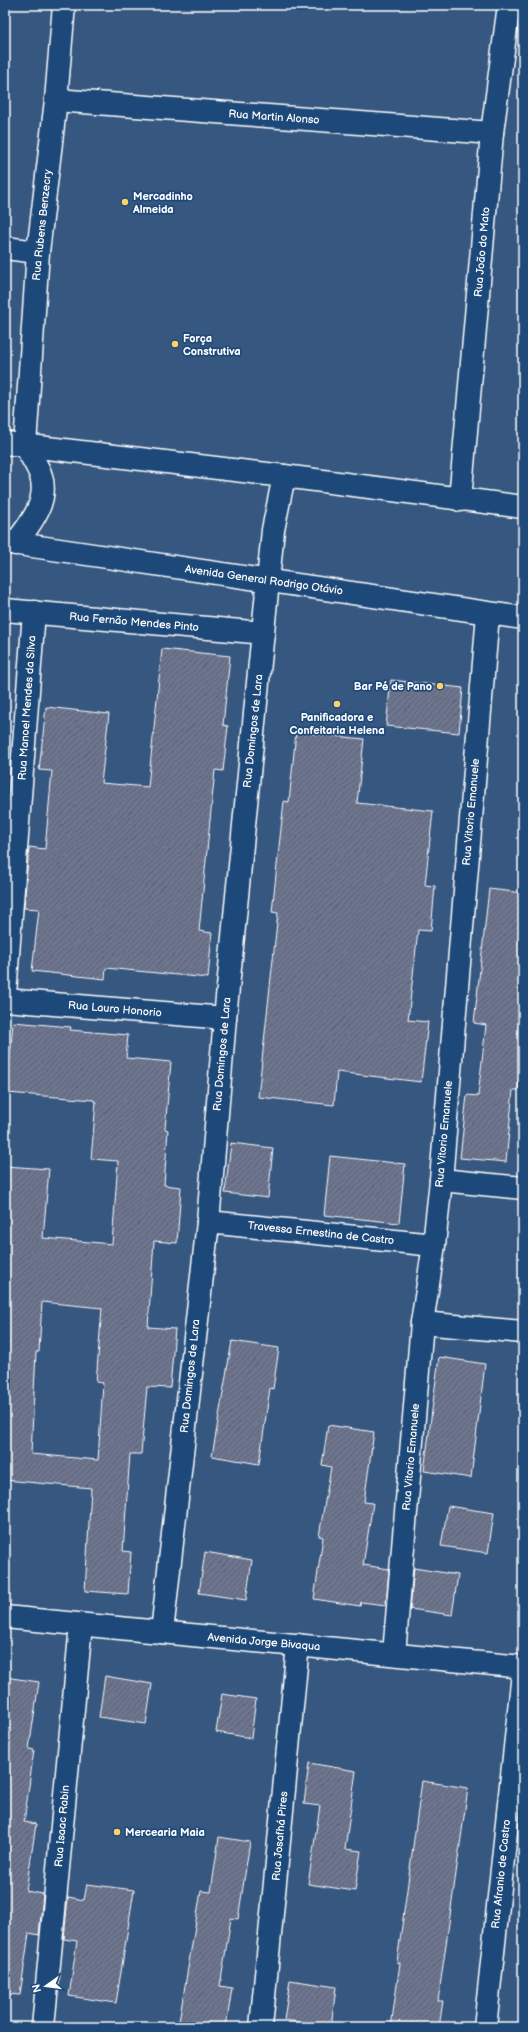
<svg xmlns="http://www.w3.org/2000/svg" width="528" height="2032" font-family="'Balsamiq Sans',sans-serif">
  <style>
    .building { fill: url(#building-hatch); stroke: #fff; fill-rule: evenodd }
    .lines { fill: none; stroke-linecap: round; stroke-linejoin: round }
    .minor-casing { stroke: #fff; stroke-width: 25 }
    .tertiary-casing { stroke: #fff; stroke-width: 25 }
    .secondary-casing { stroke: #fff; stroke-width: 25 }
    .minor { stroke: #1f4a7a; stroke-width: 22 }
    .tertiary { stroke: #1f4a7a; stroke-width: 22 }
    .secondary { stroke: #1f4a7a; stroke-width: 22 }
    .poi-dot { fill: #ffd166; stroke: #1f4a7a; stroke-width: 1.5 }
    .labels { text-anchor: middle; dominant-baseline: central; stroke-width: 3.5; stroke-linejoin: round; paint-order: stroke }
    .street-label { font-size: 11px; fill: #fff; stroke: #1f4a7a }
    .poi-label { font-size: 11px; font-weight: bold; fill: #fff; stroke: #1f4a7a; text-anchor: start }
  </style>
  <defs>
    <pattern id="building-hatch" width="6" height="6" patternUnits="userSpaceOnUse"><rect width="6" height="6" fill="#6d748f"/><path d="M-1 1l2-2M0 6l6-6M5 7l2-2" fill="none" stroke="#5c606e"/></pattern>
  </defs>
  <rect width="100%" height="100%" fill="#365780"/>
  <filter id="ink" filterUnits="userSpaceOnUse"><feTurbulence type="fractalNoise" baseFrequency=".025" numOctaves="2"/><feDisplacementMap in="SourceGraphic" scale="8" xChannelSelector="R" yChannelSelector="G"/><feConvolveMatrix kernelMatrix="1 2 1 2 8 2 1 2 1" color-interpolation-filters="sRGB"/></filter>
  <g filter="url(#ink)">
    <g class="building">
      <path d="M 162,649 L 230,656 L 223,725 L 228,726 L 223,771 L 215,770 L 199,931 L 212,933 L 208,978 L 106,968 L 105,979 L 32,971 L 39,909 L 24,908 L 29,847 L 45,849 L 52,771 L 39,770 L 46,707 L 109,714 L 101,783 L 148,787 Z"/>
      <path d="M 391,680 L 463,688 L 459,733 L 386,726 Z"/>
      <path d="M 296,732 L 364,739 L 357,803 L 433,811 L 425,885 L 435,886 L 431,931 L 418,930 L 408,1020 L 428,1022 L 421,1082 L 337,1072 L 334,1105 L 258,1097 L 278,913 L 272,912 L 277,865 L 284,801 L 289,802 Z"/>
      <path d="M 489,889 L 523,893 L 523,982 L 518,1034 L 523,1035 L 518,1090 L 513,1090 L 506,1162 L 460,1158 L 467,1095 L 478,1096 L 486,1025 L 474,1023 Z"/>
      <path d="M 13,1022 L 71,1027 L 70,1030 L 128,1035 L 126,1058 L 171,1062 L 165,1129 L 168,1130 L 164,1185 L 181,1187 L 177,1243 L 154,1241 L 148,1327 L 175,1329 L 170,1388 L 147,1387 L 141,1454 L 130,1454 L 123,1551 L 131,1552 L 128,1594 L 85,1591 L 91,1488 L 5,1480 L 5,1166 L 49,1169 L 43,1238 L 112,1244 L 118,1161 L 91,1159 L 96,1102 L 94,1102 L 94,1100 L 7,1093 ZM 42,1302 L 102,1308 L 96,1382 L 103,1383 L 98,1460 L 31,1454 L 36,1352 L 39,1352 Z"/>
      <path d="M 231,1143 L 273,1148 L 268,1198 L 225,1193 Z"/>
      <path d="M 330,1156 L 405,1164 L 399,1223 L 324,1215 Z"/>
      <path d="M 232,1341 L 279,1348 L 273,1389 L 270,1388 L 259,1464 L 212,1456 Z"/>
      <path d="M 439,1357 L 485,1364 L 471,1478 L 424,1471 Z"/>
      <path d="M 328,1425 L 374,1432 L 364,1502 L 373,1503 L 363,1565 L 389,1569 L 386,1605 L 361,1602 L 360,1606 L 314,1599 L 323,1537 L 319,1536 L 331,1467 L 322,1465 Z"/>
      <path d="M 448,1506 L 494,1513 L 488,1553 L 441,1546 Z"/>
      <path d="M 205,1552 L 252,1560 L 246,1600 L 199,1593 Z"/>
      <path d="M 414,1568 L 458,1575 L 452,1615 L 410,1609 Z"/>
      <path d="M 105,1676 L 152,1684 L 146,1724 L 99,1717 Z"/>
      <path d="M 5,1677 L 39,1682 L 29,1749 L 34,1750 L 24,1822 L 36,1824 L 26,1891 L 43,1894 L 39,1935 L 29,1933 L 20,1995 L 5,1994 Z"/>
      <path d="M 222,1694 L 256,1699 L 251,1738 L 216,1732 Z"/>
      <path d="M 309,1763 L 356,1771 L 345,1849 L 361,1851 L 355,1891 L 308,1884 L 320,1806 L 304,1804 Z"/>
      <path d="M 422,1781 L 468,1788 L 438,2001 L 443,2001 L 439,2027 L 391,2027 L 400,1963 L 397,1962 Z"/>
      <path d="M 219,1837 L 250,1842 L 238,1919 L 231,1918 L 220,1986 L 232,1988 L 226,2027 L 179,2021 L 201,1891 L 211,1892 Z"/>
      <path d="M 87,1884 L 134,1890 L 116,2003 L 69,1996 L 77,1941 L 64,1939 L 68,1897 L 84,1900 Z"/>
      <path d="M 290,1980 L 336,1987 L 331,2027 L 284,2020 Z"/>
    </g>
    <g class="lines">
      <g class="minor-casing">
        <g id="minor">
          <path d="M 56,100 L 492,133"/>
          <path d="M 5,248 L 38,252"/>
          <path d="M 460,500 L 492,133 L 509,5"/>
          <path d="M 5,610 L 263,633"/>
          <path d="M 5,994 L 34,612"/>
          <path d="M 5,1000 L 225,1018"/>
          <path d="M 441,1180 L 523,1188"/>
          <path d="M 208,1222 L 434,1245"/>
          <path d="M 422,1323 L 523,1332"/>
          <path d="M 162,1632 L 208,1222 L 225,1018 L 273,530 L 284,476"/>
          <path d="M 394,1654 L 422,1323 L 434,1245 L 441,1180 L 488,614"/>
          <path d="M 43,2027 L 81,1625"/>
          <path d="M 261,2027 L 298,1645"/>
          <path d="M 485,2027 L 523,1673"/>
        </g>
      </g>
      <g class="tertiary-casing">
        <g id="tertiary">
          <path d="M 25,445 L 38,252 L 56,100 L 64,5"/>
          <path d="M 5,1617 L 523,1667"/>
        </g>
      </g>
      <g class="secondary-casing">
        <g id="secondary">
          <path d="M 5,443 L 284,476 L 523,507"/>
          <path d="M 5,542 L 523,618"/>
          <path d="M 15,544 C 29,525 49,503 41,476 C 38,466 30,455 25,445"/>
        </g>
      </g>
      <use href="#minor" class="minor"/>
      <use href="#tertiary" class="tertiary"/>
      <use href="#secondary" class="secondary"/>
    </g>
  </g>
  <g class="poi-dot">
    <circle cx="125" cy="202" r="4"/>
    <circle cx="175" cy="344" r="4"/>
    <circle cx="440" cy="686" r="4"/>
    <circle cx="337" cy="704" r="4"/>
    <circle cx="117" cy="1832" r="4"/>
  </g>
  <g class="labels">
    <g class="street-label">
      <text transform="translate(274 117) rotate(4)">Rua Martin Alonso</text>
      <text transform="translate(42 225) rotate(-84)">Rua Rubens Benzecry</text>
      <text transform="translate(482 252) rotate(-85)">Rua João do Mato</text>
      <text transform="translate(264 580) rotate(8)">Avenida General Rodrigo Otávio</text>
      <text transform="translate(134 622) rotate(5)">Rua Fernão Mendes Pinto</text>
      <text transform="translate(27 708) rotate(-86)">Rua Manoel Mendes da Silva</text>
      <text transform="translate(253 731) rotate(-84)">Rua Domingos de Lara</text>
      <text transform="translate(471 812) rotate(-85)">Rua Vitorio Emanuele</text>
      <text transform="translate(115 1009) rotate(5)">Rua Lauro Honorio</text>
      <text transform="translate(222 1054) rotate(-85)">Rua Domingos de Lara</text>
      <text transform="translate(444 1134) rotate(-85)">Rua Vitorio Emanuele</text>
      <text transform="translate(321 1233) rotate(6)">Travessa Ernestina de Castro</text>
      <text transform="translate(190 1376) rotate(-84)">Rua Domingos de Lara</text>
      <text transform="translate(411 1457) rotate(-85)">Rua Vitorio Emanuele</text>
      <text transform="translate(264 1642) rotate(5)">Avenida Jorge Bivaqua</text>
      <text transform="translate(62 1826) rotate(-85)">Rua Isaac Rabin</text>
      <text transform="translate(280 1836) rotate(-85)">Rua Josafhá Pires</text>
      <text transform="translate(501 1874) rotate(-84)">Rua Afranio de Castro</text>
    </g>
    <g class="poi-label">
      <text x="133" y="196">Mercadinho<tspan x="133" dy="13">Almeida</tspan></text>
      <text x="183" y="338">Força<tspan x="183" dy="13">Construtiva</tspan></text>
      <text x="432" y="686" text-anchor="end">Bar Pé de Pano</text>
      <text x="337" y="717" text-anchor="middle">Panificadora e<tspan x="337" dy="13">Confeitaria Helena</tspan></text>
      <text x="125" y="1832">Mercearia Maia</text>
    </g>
  </g>
  <rect width="528" height="2032" fill="none" stroke="#1f4a7a" stroke-width="20"/>
  <rect x="10" y="10" width="508" height="2012" fill="none" stroke="#fff" stroke-width="1.5" filter="url(#ink)"/>
  <g transform="translate(46 1986) rotate(256)" stroke="#1f4a7a" stroke-width="3" paint-order="stroke">
  <path d="M0-3L7 15L0 10L-7 15Z" fill="#ffffff"/>
  <text y="-6" font-size="11" font-weight="bold" text-anchor="middle" fill="#ffffff">N</text>
  </g>
</svg>
